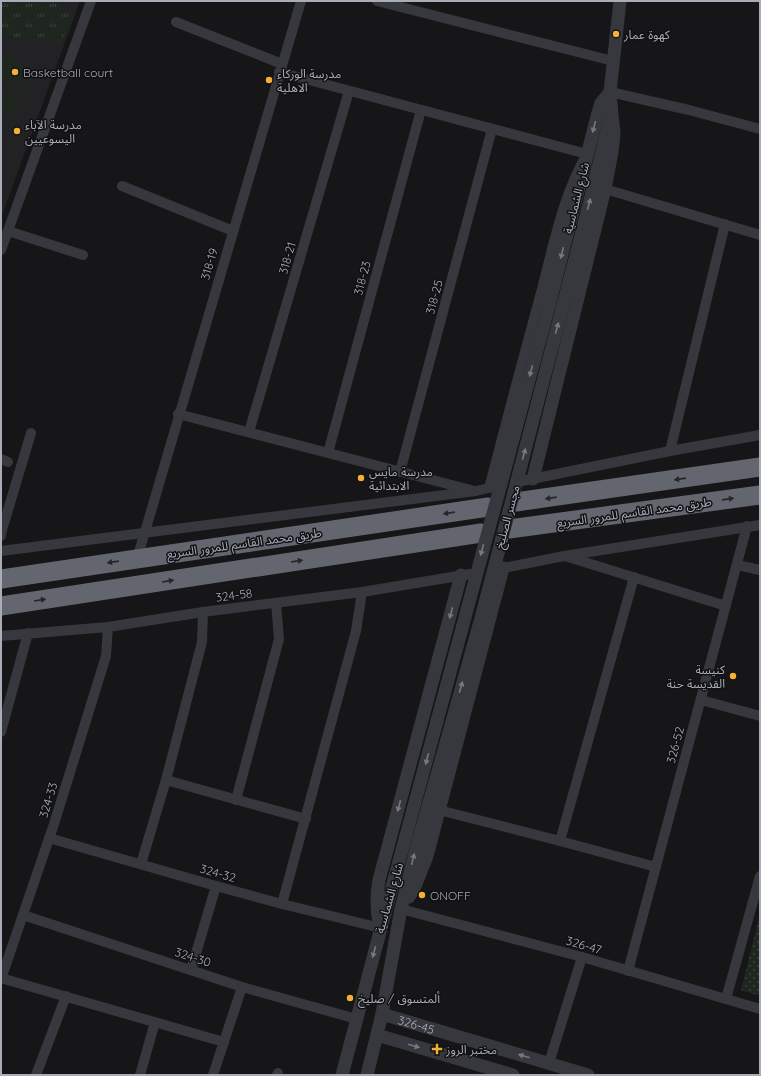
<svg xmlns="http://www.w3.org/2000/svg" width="761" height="1076" font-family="Quicksand,'Noto Sans Arabic',sans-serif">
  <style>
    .built { fill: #222225 }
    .grass { fill: url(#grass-tufts) }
    .park { fill: url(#park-dots) }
    .pitch { fill: #1e261f }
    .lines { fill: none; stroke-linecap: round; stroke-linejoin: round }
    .minor { stroke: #37383d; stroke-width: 10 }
    .tertiary { stroke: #37383d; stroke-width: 13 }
    .motorway { stroke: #63666e; stroke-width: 19 }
    .tertiary-bridge { stroke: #37383d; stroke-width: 13 }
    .oneway { fill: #757881 }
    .oneway2 { fill: #26262a }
    .poi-dot { fill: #f2b134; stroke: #111113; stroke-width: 1.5 }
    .labels { text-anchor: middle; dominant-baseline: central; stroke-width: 3; stroke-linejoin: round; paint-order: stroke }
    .poi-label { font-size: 12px; fill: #a8adb8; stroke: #111113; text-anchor: start }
    .street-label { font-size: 12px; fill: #a8adb8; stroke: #111113 }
  </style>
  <defs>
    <pattern id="grass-tufts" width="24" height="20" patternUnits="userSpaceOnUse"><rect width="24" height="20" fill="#1e261f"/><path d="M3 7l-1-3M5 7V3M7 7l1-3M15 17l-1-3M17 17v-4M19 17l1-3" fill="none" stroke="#3c433d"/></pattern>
    <pattern id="park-dots" width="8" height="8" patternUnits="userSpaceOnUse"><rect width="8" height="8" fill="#1e261f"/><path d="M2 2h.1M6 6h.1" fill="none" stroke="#3c433d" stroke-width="1.8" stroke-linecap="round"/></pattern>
  </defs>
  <rect width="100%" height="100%" fill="#161618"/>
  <path class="built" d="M 1,1 L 80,1 L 1,218 Z"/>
  <path class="grass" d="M 1,1 L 58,1 L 58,9 L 72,15 L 61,44 L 1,35 Z"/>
  <path class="park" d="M 760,914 L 760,996 L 741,990 Z"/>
  <g class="pitch">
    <path d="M 1,54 L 32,66 L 24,87 L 1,79 Z"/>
    <path d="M 1,88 L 21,95 L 13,117 L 1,113 Z"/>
  </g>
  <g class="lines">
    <g class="minor">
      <path d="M 377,1 L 613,61"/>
      <path d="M 176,22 L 282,64"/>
      <path d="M 279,72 L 587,154 C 563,195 554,243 542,289 C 524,355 506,422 489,488"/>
      <path d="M 610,92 L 689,110 L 760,129"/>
      <path d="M 122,186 L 233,231"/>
      <path d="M 605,189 L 760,235"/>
      <path d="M 8,231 L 83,255"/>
      <path d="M 1,250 L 91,1"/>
      <path d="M 178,414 L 471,490"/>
      <path d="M 249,432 L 349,91"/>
      <path d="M 670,451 L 725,224"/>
      <path d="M 328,453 L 421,110"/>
      <path d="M 1,459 L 8,462"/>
      <path d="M 400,472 L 492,129"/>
      <path d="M 522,481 L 670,451 L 760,435"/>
      <path d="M 1,536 L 2,530 L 31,433"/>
      <path d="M 1,551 L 476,491 L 493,487"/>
      <path d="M 565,556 L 726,606"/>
      <path d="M 137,559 L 301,1"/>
      <path d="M 737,565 L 760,570"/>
      <path d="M 498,569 L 564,556 L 760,525"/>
      <path d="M 1,636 L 108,627 L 203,612 L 362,592 L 470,574"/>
      <path d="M 701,700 L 760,716"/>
      <path d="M 1,732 L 28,633"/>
      <path d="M 166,780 L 306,819"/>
      <path d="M 236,800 L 279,639 L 276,603"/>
      <path d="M 439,810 L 560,841 L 656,867"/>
      <path d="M 49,838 L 216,886 L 282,904 L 381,928"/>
      <path d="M 560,841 L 634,577"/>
      <path d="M 141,864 L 166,780 L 202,642 L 203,612"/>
      <path d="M 282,904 L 356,631 L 362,592"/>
      <path d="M 401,909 L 582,957 L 760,1009"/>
      <path d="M 23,915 L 242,987 L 357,1019"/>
      <path d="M 191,970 L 216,886"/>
      <path d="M 628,971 L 747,526"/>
      <path d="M 1,978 L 224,1042"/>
      <path d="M 1,979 L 54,824 L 106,656 L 108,627"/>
      <path d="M 726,999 L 760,876"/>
      <path d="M 549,1063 L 582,957"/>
      <path d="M 36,1075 L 66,996"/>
      <path d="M 140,1075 L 155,1022"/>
      <path d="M 213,1075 L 242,987"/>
      <path d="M 277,1075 L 278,1073"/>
    </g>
    <g class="tertiary">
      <path d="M 549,306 L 597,116 L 601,103 L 610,92"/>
      <path d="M 562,309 L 591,197 L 610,117 L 611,105 L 610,92 L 620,1"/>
      <path d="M 533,479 L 605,189 L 612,152 L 614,133 L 611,105"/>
      <path d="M 409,897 L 416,884 L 427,856 L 503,568"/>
      <path d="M 380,926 C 376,910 376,896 379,880 L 461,575"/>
      <path id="s1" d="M 382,1014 L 588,1075"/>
      <path d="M 377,1035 L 513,1075"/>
      <path d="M 342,1075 L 381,928 L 437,721"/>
      <path d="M 367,1075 L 382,1014 L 401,909 L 417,845 L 451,725"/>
    </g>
    <g class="motorway">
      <path d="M 516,502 L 760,467"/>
      <path d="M 509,529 L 760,495"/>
      <path d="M 1,579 L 488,507"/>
      <path d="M 1,606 L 481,533"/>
    </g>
    <g class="tertiary-bridge">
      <path d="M 437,721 L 549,306"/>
      <path d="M 451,725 L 481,618 L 562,309"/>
    </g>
  </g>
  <defs><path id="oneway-solid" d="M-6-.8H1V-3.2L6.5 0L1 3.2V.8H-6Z"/></defs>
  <g class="oneway">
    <use href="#oneway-solid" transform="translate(594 127) rotate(104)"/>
    <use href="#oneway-solid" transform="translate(589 204) rotate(-75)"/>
    <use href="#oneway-solid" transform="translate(562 253) rotate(104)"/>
    <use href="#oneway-solid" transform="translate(557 328) rotate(-75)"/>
    <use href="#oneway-solid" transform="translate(531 371) rotate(105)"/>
    <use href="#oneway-solid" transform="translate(524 454) rotate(-75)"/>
    <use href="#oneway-solid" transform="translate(482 550) rotate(105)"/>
    <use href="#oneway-solid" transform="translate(451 613) rotate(105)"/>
    <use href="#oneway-solid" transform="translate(461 687) rotate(-74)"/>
    <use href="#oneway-solid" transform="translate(427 759) rotate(105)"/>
    <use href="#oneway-solid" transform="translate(399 806) rotate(105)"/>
    <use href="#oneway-solid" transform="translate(413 859) rotate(-76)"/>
    <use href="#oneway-solid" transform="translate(374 952) rotate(105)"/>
    <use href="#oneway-solid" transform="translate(414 1046) rotate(16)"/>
    <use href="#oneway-solid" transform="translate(524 1056) rotate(-164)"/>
  </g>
  <g class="oneway2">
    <use href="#oneway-solid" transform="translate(680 479) rotate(172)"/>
    <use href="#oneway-solid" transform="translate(551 498) rotate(172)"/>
    <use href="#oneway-solid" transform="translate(728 499) rotate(-8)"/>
    <use href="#oneway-solid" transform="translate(449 513) rotate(172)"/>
    <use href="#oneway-solid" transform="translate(297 561) rotate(-9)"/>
    <use href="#oneway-solid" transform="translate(113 562) rotate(172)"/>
    <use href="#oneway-solid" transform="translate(168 581) rotate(-9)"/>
    <use href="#oneway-solid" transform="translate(40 600) rotate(-9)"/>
  </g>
  <g class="poi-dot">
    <circle cx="616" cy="34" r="4"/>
    <circle cx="15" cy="72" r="4"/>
    <circle cx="269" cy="80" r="4"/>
    <circle cx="17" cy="131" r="4"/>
    <circle cx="361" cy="478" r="4"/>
    <circle cx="733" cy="676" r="4"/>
    <circle cx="422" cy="895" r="4"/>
    <circle cx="350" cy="998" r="4"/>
    <path d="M435 1043h4v4h4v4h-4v4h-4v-4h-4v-4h4z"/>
  </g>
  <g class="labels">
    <g class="poi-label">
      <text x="624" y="34">كهوة عمار</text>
      <text x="23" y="72">Basketball court</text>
      <text x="277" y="73">مدرسة الوركاء<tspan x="277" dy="14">الاهلية</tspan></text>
      <text x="25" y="124">مدرسة الآباء<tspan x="25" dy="14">اليسوعيين</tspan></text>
      <text x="369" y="471">مدرسة مايس<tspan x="369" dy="14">الابتدائية</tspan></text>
      <text x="725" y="669" text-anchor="end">كنيسة<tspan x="725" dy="14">القديسة حنة</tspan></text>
      <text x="430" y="895">ONOFF</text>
      <text x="358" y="998">ألمتسوق / صليخ</text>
      <text x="446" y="1049">مختبر الروز</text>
    </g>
    <g class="street-label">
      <text transform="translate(576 198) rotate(-76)">شارع الشماسية</text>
      <text transform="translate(287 258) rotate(-74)">318-21</text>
      <text transform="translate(209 264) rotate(-74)">318-19</text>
      <text transform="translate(362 278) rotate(-75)">318-23</text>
      <text transform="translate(434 297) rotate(-75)">318-25</text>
      <text transform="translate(634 512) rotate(-8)">طريق محمد القاسم للمرور السريع</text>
      <text transform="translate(507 517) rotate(-75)">مجسر الصليخ</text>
      <text transform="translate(244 543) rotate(-8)">طريق محمد القاسم للمرور السريع</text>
      <text transform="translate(234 595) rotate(-7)">324-58</text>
      <text transform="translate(675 745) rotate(-75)">326-52</text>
      <text transform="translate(48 800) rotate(-73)">324-33</text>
      <text transform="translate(218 873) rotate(16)">324-32</text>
      <text transform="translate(389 898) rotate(-74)">شارع الشماسية</text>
      <text transform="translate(584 945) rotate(16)">326-47</text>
      <text transform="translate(193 957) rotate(18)">324-30</text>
      <text stroke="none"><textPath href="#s1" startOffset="36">326-45</textPath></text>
    </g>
  </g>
  <rect width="761" height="1076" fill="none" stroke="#a8adb8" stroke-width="4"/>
</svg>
